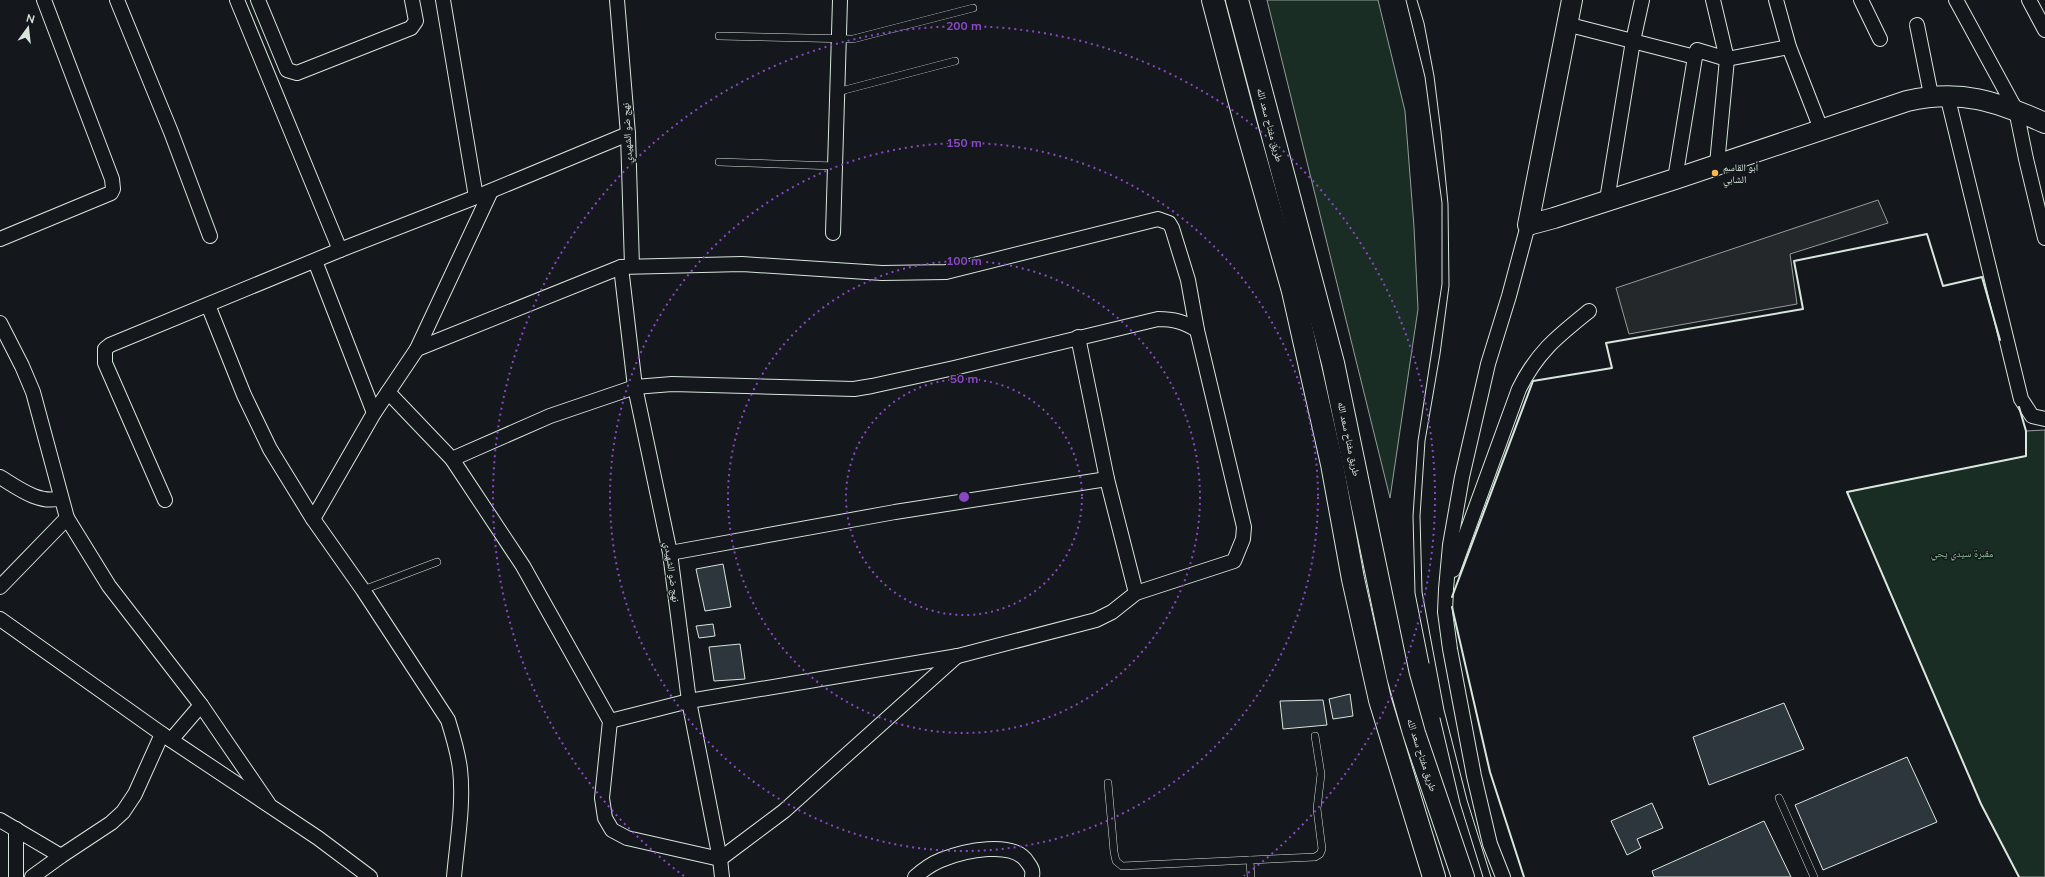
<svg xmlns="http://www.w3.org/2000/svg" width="2045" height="877" font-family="Mulish,'Noto Naskh Arabic',sans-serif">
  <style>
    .green { fill: #1a2d24; stroke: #939e99 }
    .parking { fill: #24282b; stroke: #939e99 }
    .building { fill: #2c363c; stroke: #d8e6dc }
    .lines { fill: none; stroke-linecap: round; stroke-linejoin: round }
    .lane-casing { stroke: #d8e6dc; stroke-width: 8 }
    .street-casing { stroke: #d8e6dc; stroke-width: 16 }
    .secondary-casing { stroke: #d8e6dc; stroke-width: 22 }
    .highway-casing { stroke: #d8e6dc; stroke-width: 24 }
    .lane { stroke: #14181c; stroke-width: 7 }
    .street { stroke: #14181c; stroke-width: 14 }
    .secondary { stroke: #14181c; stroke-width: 20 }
    .highway { stroke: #14181c; stroke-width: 22 }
    .tram { stroke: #d8e6dc; stroke-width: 1 }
    .wall { stroke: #d8e6dc; stroke-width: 2 }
    .ring { fill: none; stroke: #8948c3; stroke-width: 2; stroke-dasharray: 2 4 }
    .poi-dot { fill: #ffb74d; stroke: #14181c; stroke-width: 1.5 }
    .labels { text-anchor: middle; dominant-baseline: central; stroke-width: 3; stroke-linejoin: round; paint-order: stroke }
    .street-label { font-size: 10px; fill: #d8e6dc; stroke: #14181c }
    .poi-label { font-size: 10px; fill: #d8e6dc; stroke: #14181c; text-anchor: start }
    .park-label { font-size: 10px; fill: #8ac095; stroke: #14181c }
    .centre { fill: #8948c3; stroke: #14181c; stroke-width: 2 }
    .ring-label { font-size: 12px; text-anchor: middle; font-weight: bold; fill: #8948c3; stroke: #14181c; stroke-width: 3; stroke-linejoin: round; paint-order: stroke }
  </style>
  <rect width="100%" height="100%" fill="#14181c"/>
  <g class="green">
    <path d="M 1267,0 L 1378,0 L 1405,111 L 1414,227 L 1418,309 L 1390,498 Z"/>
    <path d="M 2045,430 L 2045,877 L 2019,877 L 1981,804 L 1847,492 L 2026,456 L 2026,431 Z"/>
  </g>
  <path class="parking" d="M 1878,200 L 1888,223 L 1790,254 L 1797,304 L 1629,334 L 1616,288 Z"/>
  <g class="building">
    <path d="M 723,564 L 731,607 L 705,611 L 696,569 Z"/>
    <path d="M 713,624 L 715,636 L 699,638 L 696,626 Z"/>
    <path d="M 740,644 L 745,679 L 714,681 L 709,647 Z"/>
    <path d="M 1350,694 L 1353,716 L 1333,719 L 1329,699 Z"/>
    <path d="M 1323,700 L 1327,725 L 1283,729 L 1280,701 Z"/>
    <path d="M 1784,703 L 1804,749 L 1709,785 L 1693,737 Z"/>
    <path d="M 1907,757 L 1937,822 L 1823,870 L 1795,805 Z"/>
    <path d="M 1652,803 L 1663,828 L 1637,839 L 1641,848 L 1627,855 L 1611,821 Z"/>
    <path d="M 1764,821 L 1791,877 L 1654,877 L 1652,871 Z"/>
  </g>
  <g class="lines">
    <g class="lane-casing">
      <g id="lane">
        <path d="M 719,36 L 853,39 L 973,8"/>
        <path d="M 837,92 L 955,61"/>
        <path d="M 719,162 L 835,166"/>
        <path d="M 363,590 L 437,562"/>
        <path d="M 1108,783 L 1114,852 L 1116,861 L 1122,866 L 1250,860"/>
        <path d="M 1779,798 L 1814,877"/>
        <path d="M 1251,877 L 1250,860 L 1315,857 L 1320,854 L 1322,849 L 1317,809 L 1321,774 L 1315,736"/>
      </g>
    </g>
    <g class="street-casing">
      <g id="street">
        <path d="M 117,0 L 171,132 L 210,236"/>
        <path d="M 237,0 L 340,250"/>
        <path d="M 258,0 L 287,70 L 297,73 L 411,28 L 416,21 L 412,0"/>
        <path d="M 443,0 L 476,197"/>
        <path d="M 617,0 L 628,134 L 632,266"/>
        <path d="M 1713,0 L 1727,59 L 1717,164"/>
        <path d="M 1776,0 L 1789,47 L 1821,129"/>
        <path d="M 1861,0 L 1880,39"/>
        <path d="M 1956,0 L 2016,110 L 2026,159 L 2045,238"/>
        <path d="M 2029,0 L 2045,30"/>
        <path d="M 1566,24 L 1695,57 L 1697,50 L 1727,59 L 1789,47"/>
        <path d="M 1917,25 L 1931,95"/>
        <path d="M 1947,95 L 2021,399 L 2032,416 L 2045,419"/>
        <path d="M 1675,179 L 1695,57"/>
        <path d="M 1607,200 L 1633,41 L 1642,0"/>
        <path d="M 833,233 L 840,0"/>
        <path d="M 0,239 L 111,193 L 113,189 L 112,179 L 44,0"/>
        <path d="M 315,261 L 374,413"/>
        <path d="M 621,267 L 635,387 L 670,553 L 689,701 L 720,859 L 722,877"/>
        <path d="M 208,305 L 244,395 L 270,449 L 313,519 L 363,590 L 448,720 C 453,736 458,752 460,769 C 464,804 457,842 454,877"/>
        <path d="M 0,323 L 22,366 L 33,392 L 67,518 L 109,586 L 201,705 L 268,803"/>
        <path d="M 1078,337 L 1107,479 L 1136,593"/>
        <path d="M 417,349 L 621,267 L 742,264 L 882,273 L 946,272 L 1158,219 L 1169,223 L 1172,228 L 1188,280 L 1197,330"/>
        <path d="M 388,392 L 452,459 L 523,566 L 610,721 L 602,798 L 605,818 L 612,830 L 627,838 L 720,859 L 784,811 L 957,656"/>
        <path d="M 452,459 L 550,416 L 635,387 L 672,384 L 854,389 L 872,386 L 954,368 L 1158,319 C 1174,319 1184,322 1197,330 L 1244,527 L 1243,539 L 1234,561 L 1136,593 L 1112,612 L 1096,620 L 958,656 L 689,701 L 610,721"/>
        <path d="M 0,477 C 18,488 40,505 61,498"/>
        <path d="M 165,500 L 105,363 L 105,349 L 110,345 L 340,250 L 476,197 L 628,134"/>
        <path d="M 313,519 L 374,413 L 417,349 L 491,191"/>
        <path d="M 670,553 L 895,512 L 1107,479"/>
        <path d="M 1453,570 L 1519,389 C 1537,352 1558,336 1589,311"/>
        <path d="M 0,587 L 67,518"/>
        <path d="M 0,619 L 162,734 L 318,838 L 370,877"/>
        <path d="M 171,740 L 201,705"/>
        <path d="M 0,820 L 61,856"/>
        <path d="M 16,829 L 16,877"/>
        <path d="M 32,877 L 61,856 L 111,823 L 123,812 L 135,794 L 162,734"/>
        <path d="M 915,877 C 923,870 931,864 941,860 C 963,851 1014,839 1028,863 C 1032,868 1033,871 1032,877"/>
        <path d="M 1503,877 L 1490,844 L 1474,776 L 1450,649 L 1445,612 L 1446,589 L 1450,545 L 1462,477 L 1488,364 L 1509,296 L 1528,225"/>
      </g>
    </g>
    <g class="secondary-casing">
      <path id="secondary" d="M 1572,0 L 1528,225 L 1554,218 L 1675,179 L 1907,101 C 1961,89 1996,101 2045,123"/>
    </g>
    <g class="highway-casing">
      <g id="highway">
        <path d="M 1213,0 L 1244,118 L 1293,291 L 1332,464 L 1353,579 L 1380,700 L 1434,877"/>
        <path d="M 1237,0 L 1333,363 L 1398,676 L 1414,733 L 1463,877"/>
      </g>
    </g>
    <use href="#lane" class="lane"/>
    <use href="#street" class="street"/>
    <use href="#secondary" class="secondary"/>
    <use href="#highway" class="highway"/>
    <g class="tram">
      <path d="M 1406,0 L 1425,77 L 1442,203 L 1442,284 L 1418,441 L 1413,516 L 1415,593 L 1429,663"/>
      <path d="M 1417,0 L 1424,23 L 1434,76 L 1441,132 L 1448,204 L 1449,286 L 1440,354 L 1425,441 L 1420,516 L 1422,592 L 1444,710 L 1467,800 L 1491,877"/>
      <path d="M 1440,718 L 1460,803 L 1483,877"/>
    </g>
    <g class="wall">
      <path d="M 1452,597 L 1533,381 L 1612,368 L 1606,343 L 1803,309 L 1794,261 L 1927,234 L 1943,286 L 1982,277 L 2000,340"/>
      <path d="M 1452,607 L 1490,772 L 1524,877"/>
      <path d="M 2019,877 L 1981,804 L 1847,492 L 2026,456 L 2026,431 L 2019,407"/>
    </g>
  </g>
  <g class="ring">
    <circle cx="964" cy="497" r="118"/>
    <circle cx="964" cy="497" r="236"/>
    <circle cx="964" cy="497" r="354"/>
    <path d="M684 876A471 471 0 1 1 1244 876"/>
  </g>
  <circle class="poi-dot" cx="1715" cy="173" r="4"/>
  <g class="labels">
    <g class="street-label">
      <text transform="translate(1270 125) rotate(75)">طريق مفتاح سعد الله</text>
      <text transform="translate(627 133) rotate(-93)">نهج ضو الشهيدي</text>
      <text transform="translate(1349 439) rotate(78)">طريق مفتاح سعد الله</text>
      <text transform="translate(672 572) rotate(82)">نهج ضو الشهيدي</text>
      <text transform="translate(1422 755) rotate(72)">طريق مفتاح سعد الله</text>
    </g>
    <g class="poi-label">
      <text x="1723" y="167">أبو القاسم<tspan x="1723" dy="12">الشابي</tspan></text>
    </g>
    <g class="park-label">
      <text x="1962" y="553">مقبرة سيدي يحي</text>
    </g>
  </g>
  <circle cx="964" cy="497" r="6" class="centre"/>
  <g class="ring-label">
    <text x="964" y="30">200 m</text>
    <text x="964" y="147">150 m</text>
    <text x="964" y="265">100 m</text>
    <text x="964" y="383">50 m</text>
  </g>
  <g transform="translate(28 28) rotate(15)" stroke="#14181c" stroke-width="3" paint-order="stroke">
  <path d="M0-3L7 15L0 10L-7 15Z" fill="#d8e6dc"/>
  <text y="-6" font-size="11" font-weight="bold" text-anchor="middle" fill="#d8e6dc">N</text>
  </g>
</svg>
